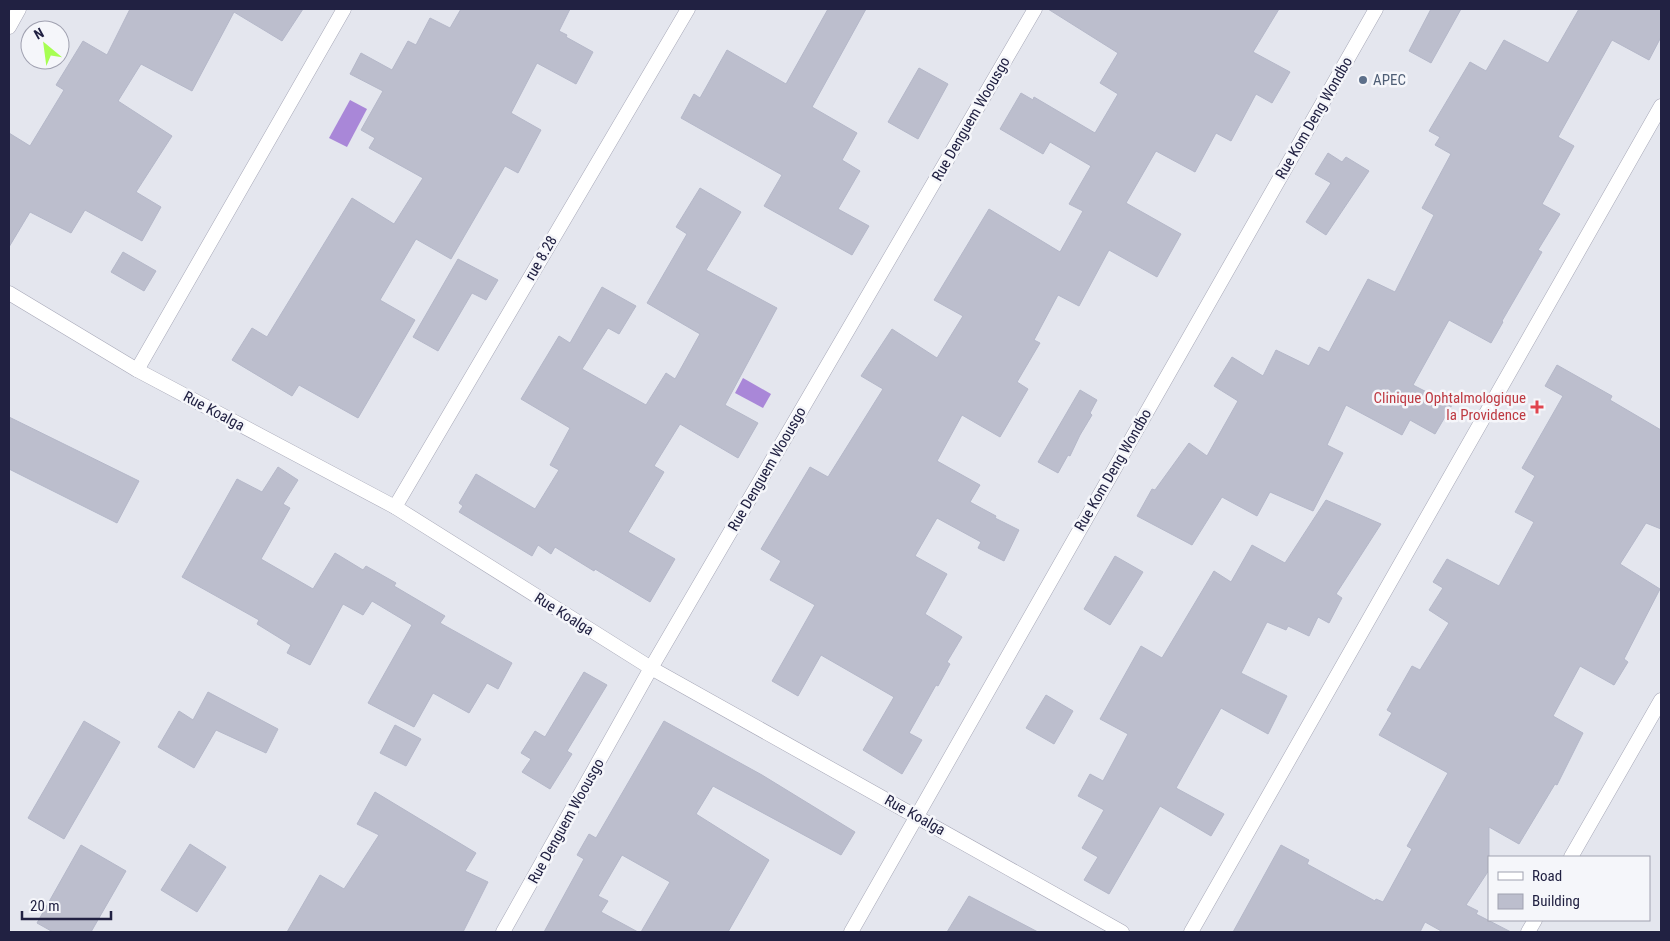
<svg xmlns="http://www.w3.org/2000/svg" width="1670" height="941" font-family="'Roboto Condensed',sans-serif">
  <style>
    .water { fill: #a987d8 }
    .building { fill: #bcbecd; stroke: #b5b8c9 }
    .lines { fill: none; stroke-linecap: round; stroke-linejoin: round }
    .minor-casing { stroke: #a6a7b7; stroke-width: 15 }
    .minor { stroke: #fff; stroke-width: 14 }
    .service-dot { fill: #5c6f8a; stroke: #f5f6fa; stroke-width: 2 }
    .health-dot { fill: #e0444e; stroke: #f5f6fa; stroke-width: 2 }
    .labels { text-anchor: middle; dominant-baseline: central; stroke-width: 5; stroke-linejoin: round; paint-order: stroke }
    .service-label { font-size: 15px; fill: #4e5e75; stroke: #f5f6fa; text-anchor: start }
    .street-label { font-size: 15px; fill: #212142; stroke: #f5f6fa }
    .health-label { font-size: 15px; fill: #be3a42; stroke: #f5f6fa; text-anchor: end }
  </style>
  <rect width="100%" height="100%" fill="#e4e6ee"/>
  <g class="water">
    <path d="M 350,100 L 367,109 L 347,147 L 329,138 Z"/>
    <path d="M 743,378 L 771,394 L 763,408 L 735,393 Z"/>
  </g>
  <g class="building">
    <path d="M 130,9 L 303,9 L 282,41 L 234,12 L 192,91 L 141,64 L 118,101 L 172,136 L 136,192 L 161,207 L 142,241 L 85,210 L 71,233 L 30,212 L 9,247 L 9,133 L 30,146 L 64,90 L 56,85 L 83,41 L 107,55 Z"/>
    <path d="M 461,9 L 570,9 L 559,31 L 567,35 L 566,37 L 593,52 L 576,84 L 537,63 L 511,113 L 541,130 L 518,173 L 505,166 L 451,259 L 416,239 L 380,300 L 415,320 L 358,418 L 299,385 L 292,396 L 232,360 L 252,328 L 267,337 L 352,198 L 394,224 L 423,178 L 369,148 L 375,138 L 361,130 L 383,91 L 350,74 L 361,53 L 392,70 L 408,41 L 416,45 L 430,18 L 450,28 Z"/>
    <path d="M 828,9 L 866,9 L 812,107 L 857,133 L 842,160 L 860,171 L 838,209 L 869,226 L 852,255 L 764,206 L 782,175 L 681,118 L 694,94 L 700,98 L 727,50 L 786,84 Z"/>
    <path d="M 1048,9 L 1279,9 L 1253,52 L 1290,72 L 1272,103 L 1256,94 L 1231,141 L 1216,133 L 1195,172 L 1156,151 L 1126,203 L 1181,234 L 1157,277 L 1109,250 L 1079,306 L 1058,295 L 1034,340 L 1040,343 L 1017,382 L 1028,389 L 1000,437 L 962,415 L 937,461 L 980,485 L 970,502 L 996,516 L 995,518 L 1019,530 L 1004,561 L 978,548 L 981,542 L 937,518 L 915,556 L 947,574 L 925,614 L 962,637 L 947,662 L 950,664 L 938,686 L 936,685 L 909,733 L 922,740 L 902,774 L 863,750 L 894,697 L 821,655 L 798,696 L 772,681 L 815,605 L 770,580 L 781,561 L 761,549 L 810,467 L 828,477 L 883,389 L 861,376 L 892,329 L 937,358 L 963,316 L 934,300 L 989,209 L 1060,252 L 1083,211 L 1069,204 L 1091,166 L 1050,142 L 1043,154 L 1000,129 L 1021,93 L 1033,100 L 1034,97 L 1095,133 L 1118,94 L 1100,83 L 1118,53 Z"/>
    <path d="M 1431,9 L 1461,9 L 1431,63 L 1409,51 Z"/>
    <path d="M 1579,9 L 1661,9 L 1661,37 L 1649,60 L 1612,40 L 1558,137 L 1574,146 L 1542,204 L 1560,214 L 1538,250 L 1542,252 L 1502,321 L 1503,322 L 1491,343 L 1449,320 L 1413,385 L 1452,405 L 1435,434 L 1410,420 L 1402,435 L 1346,405 L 1327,445 L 1343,453 L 1313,511 L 1270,492 L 1257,516 L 1222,497 L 1192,545 L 1137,516 L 1152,489 L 1155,490 L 1189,443 L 1207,456 L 1238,401 L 1214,386 L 1232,357 L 1263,376 L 1276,350 L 1309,366 L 1319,347 L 1329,352 L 1368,279 L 1395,292 L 1434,215 L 1422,208 L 1451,154 L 1435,145 L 1440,137 L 1429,131 L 1470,62 L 1486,71 L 1504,40 L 1548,63 Z"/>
    <path d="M 919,68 L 948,84 L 918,139 L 888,122 Z"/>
    <path d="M 1328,153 L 1342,162 L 1346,157 L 1369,171 L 1326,235 L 1306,222 L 1331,183 L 1315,174 Z"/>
    <path d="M 700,188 L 741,212 L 706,270 L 777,308 L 725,405 L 758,423 L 738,458 L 680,424 L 654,466 L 664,472 L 628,532 L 675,559 L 650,602 L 595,569 L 594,571 L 555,547 L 551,554 L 538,545 L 532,556 L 459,512 L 463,506 L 459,503 L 476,474 L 535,509 L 559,470 L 550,465 L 570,428 L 521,399 L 559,336 L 570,343 L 602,287 L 636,306 L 619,334 L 608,328 L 582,369 L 646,405 L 666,373 L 675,379 L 700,334 L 647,303 L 687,234 L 676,227 Z"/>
    <path d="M 123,252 L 156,271 L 144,291 L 111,272 Z"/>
    <path d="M 458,259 L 498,280 L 486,300 L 472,293 L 438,351 L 413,337 Z"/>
    <path d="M 1557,365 L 1612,396 L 1610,400 L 1661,430 L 1661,529 L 1646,523 L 1620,564 L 1660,589 L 1624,659 L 1628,662 L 1614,685 L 1580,666 L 1553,716 L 1583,733 L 1557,785 L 1555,784 L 1519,844 L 1489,827 L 1489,870 L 1466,905 L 1478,911 L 1476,914 L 1511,932 L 1443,932 L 1425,922 L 1420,932 L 1233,932 L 1281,845 L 1309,860 L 1307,864 L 1375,901 L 1376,899 L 1383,902 L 1412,849 L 1407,846 L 1448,773 L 1379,735 L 1392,713 L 1387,710 L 1412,666 L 1420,670 L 1449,623 L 1429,610 L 1443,588 L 1433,582 L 1447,559 L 1499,586 L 1534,522 L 1515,512 L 1535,476 L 1522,468 L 1563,396 L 1545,386 Z"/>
    <path d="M 1080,390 L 1097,400 L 1090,413 L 1092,415 L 1080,435 L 1070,456 L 1068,455 L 1058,473 L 1038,462 Z"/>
    <path d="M 9,417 L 139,481 L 117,523 L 9,469 Z"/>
    <path d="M 278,467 L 298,480 L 283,504 L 290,508 L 261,559 L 313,589 L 335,553 L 363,570 L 366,566 L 396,583 L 394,586 L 445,616 L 440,623 L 512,663 L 498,689 L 487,683 L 469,713 L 433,693 L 414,727 L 368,703 L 412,625 L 372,601 L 363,615 L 343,604 L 310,665 L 287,653 L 291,645 L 257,624 L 259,620 L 182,577 L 237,479 L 262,492 Z"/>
    <path d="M 1326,500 L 1381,524 L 1336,594 L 1342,598 L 1329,623 L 1318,617 L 1309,636 L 1288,626 L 1286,630 L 1267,622 L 1241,673 L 1287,696 L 1268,734 L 1221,708 L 1176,788 L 1224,814 L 1211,836 L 1160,806 L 1109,894 L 1084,880 L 1098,857 L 1082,848 L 1104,810 L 1078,796 L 1090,774 L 1103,781 L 1128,734 L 1100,719 L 1141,646 L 1162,658 L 1214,571 L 1231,582 L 1252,545 L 1285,563 Z"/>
    <path d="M 1115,556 L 1143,572 L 1110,625 L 1084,609 Z"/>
    <path d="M 584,672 L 607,685 L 567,751 L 572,754 L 550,789 L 522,772 L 531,759 L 521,753 L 535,731 L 545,737 Z"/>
    <path d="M 208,692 L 278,729 L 266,753 L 216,730 L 194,768 L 158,747 L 179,711 L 193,720 Z"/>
    <path d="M 1046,695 L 1073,711 L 1054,744 L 1026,728 Z"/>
    <path d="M 84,721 L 120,742 L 64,839 L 28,818 Z"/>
    <path d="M 664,721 L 762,775 L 855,832 L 841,855 L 713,786 L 696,814 L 769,860 L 728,932 L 641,932 L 670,882 L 622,855 L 598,896 L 608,901 L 601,912 L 638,932 L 544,932 L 584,859 L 577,855 L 589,834 L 596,838 Z"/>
    <path d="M 395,725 L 421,739 L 406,766 L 380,753 Z"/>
    <path d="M 375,792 L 476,853 L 465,871 L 488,882 L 463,932 L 287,932 L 320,875 L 344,889 L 379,835 L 357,824 Z"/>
    <path d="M 190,844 L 226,867 L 197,912 L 161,890 Z"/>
    <path d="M 81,845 L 126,871 L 91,932 L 53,932 L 37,923 Z"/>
    <path d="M 969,896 L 1038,932 L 947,932 Z"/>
  </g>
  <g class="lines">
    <g class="minor-casing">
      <g id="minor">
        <path d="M 9,27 L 19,9"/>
        <path d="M 9,293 L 137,370 L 395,507 L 651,668 L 1122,932"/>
        <path d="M 137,370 L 344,9"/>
        <path d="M 395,507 L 688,9"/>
        <path d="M 1571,857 L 1661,700"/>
        <path d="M 503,932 L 651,668 L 1035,9"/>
        <path d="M 851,932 L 1376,9"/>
        <path d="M 1191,932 L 1661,106"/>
        <path d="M 1528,932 L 1535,920"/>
      </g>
    </g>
    <use href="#minor" class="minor"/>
  </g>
  <circle class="service-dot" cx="1363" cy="80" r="5"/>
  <path class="health-dot" d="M1534.5 399.5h5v5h5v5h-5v5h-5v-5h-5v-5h5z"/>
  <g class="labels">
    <g class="service-label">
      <text x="1373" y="80">APEC</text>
    </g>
    <g class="street-label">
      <text transform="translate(1314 118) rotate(-60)">Rue Kom Deng Wondbo</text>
      <text transform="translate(971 119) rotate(-60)">Rue Denguem Woousgo</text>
      <text transform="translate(541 258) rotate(-60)">rue 8.28</text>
      <text transform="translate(214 411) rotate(28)">Rue Koalga</text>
      <text transform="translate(767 469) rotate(-60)">Rue Denguem Woousgo</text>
      <text transform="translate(1113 470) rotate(-60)">Rue Kom Deng Wondbo</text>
      <text transform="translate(564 614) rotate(32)">Rue Koalga</text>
      <text transform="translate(915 815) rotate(29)">Rue Koalga</text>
      <text transform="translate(566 821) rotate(-61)">Rue Denguem Woousgo</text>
    </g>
    <g class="health-label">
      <text x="1526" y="398">Clinique Ophtalmologique<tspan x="1526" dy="17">la Providence</tspan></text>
    </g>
  </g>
  <rect width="1670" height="941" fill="none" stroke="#212142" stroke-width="20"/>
  <rect x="1488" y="856" width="162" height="65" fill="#f5f6fa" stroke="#a0a1b0"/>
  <rect x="1498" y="872" width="25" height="8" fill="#ffffff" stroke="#a0a1b0"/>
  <text x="1532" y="881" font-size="15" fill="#212142">Road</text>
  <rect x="1498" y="894" width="25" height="15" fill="#bcbecd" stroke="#a0a1b0"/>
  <text x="1532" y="906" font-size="15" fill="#212142">Building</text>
  <g transform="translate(45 45) rotate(331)"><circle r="24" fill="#f5f6fa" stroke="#a0a1b0"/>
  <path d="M0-4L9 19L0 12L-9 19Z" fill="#a6fe52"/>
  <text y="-8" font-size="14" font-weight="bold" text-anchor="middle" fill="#212142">N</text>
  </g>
  <path d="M22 911v8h89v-8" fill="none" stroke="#212142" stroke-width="2.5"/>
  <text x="30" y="911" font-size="15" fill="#212142" stroke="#f5f6fa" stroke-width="4" paint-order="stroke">20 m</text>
</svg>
